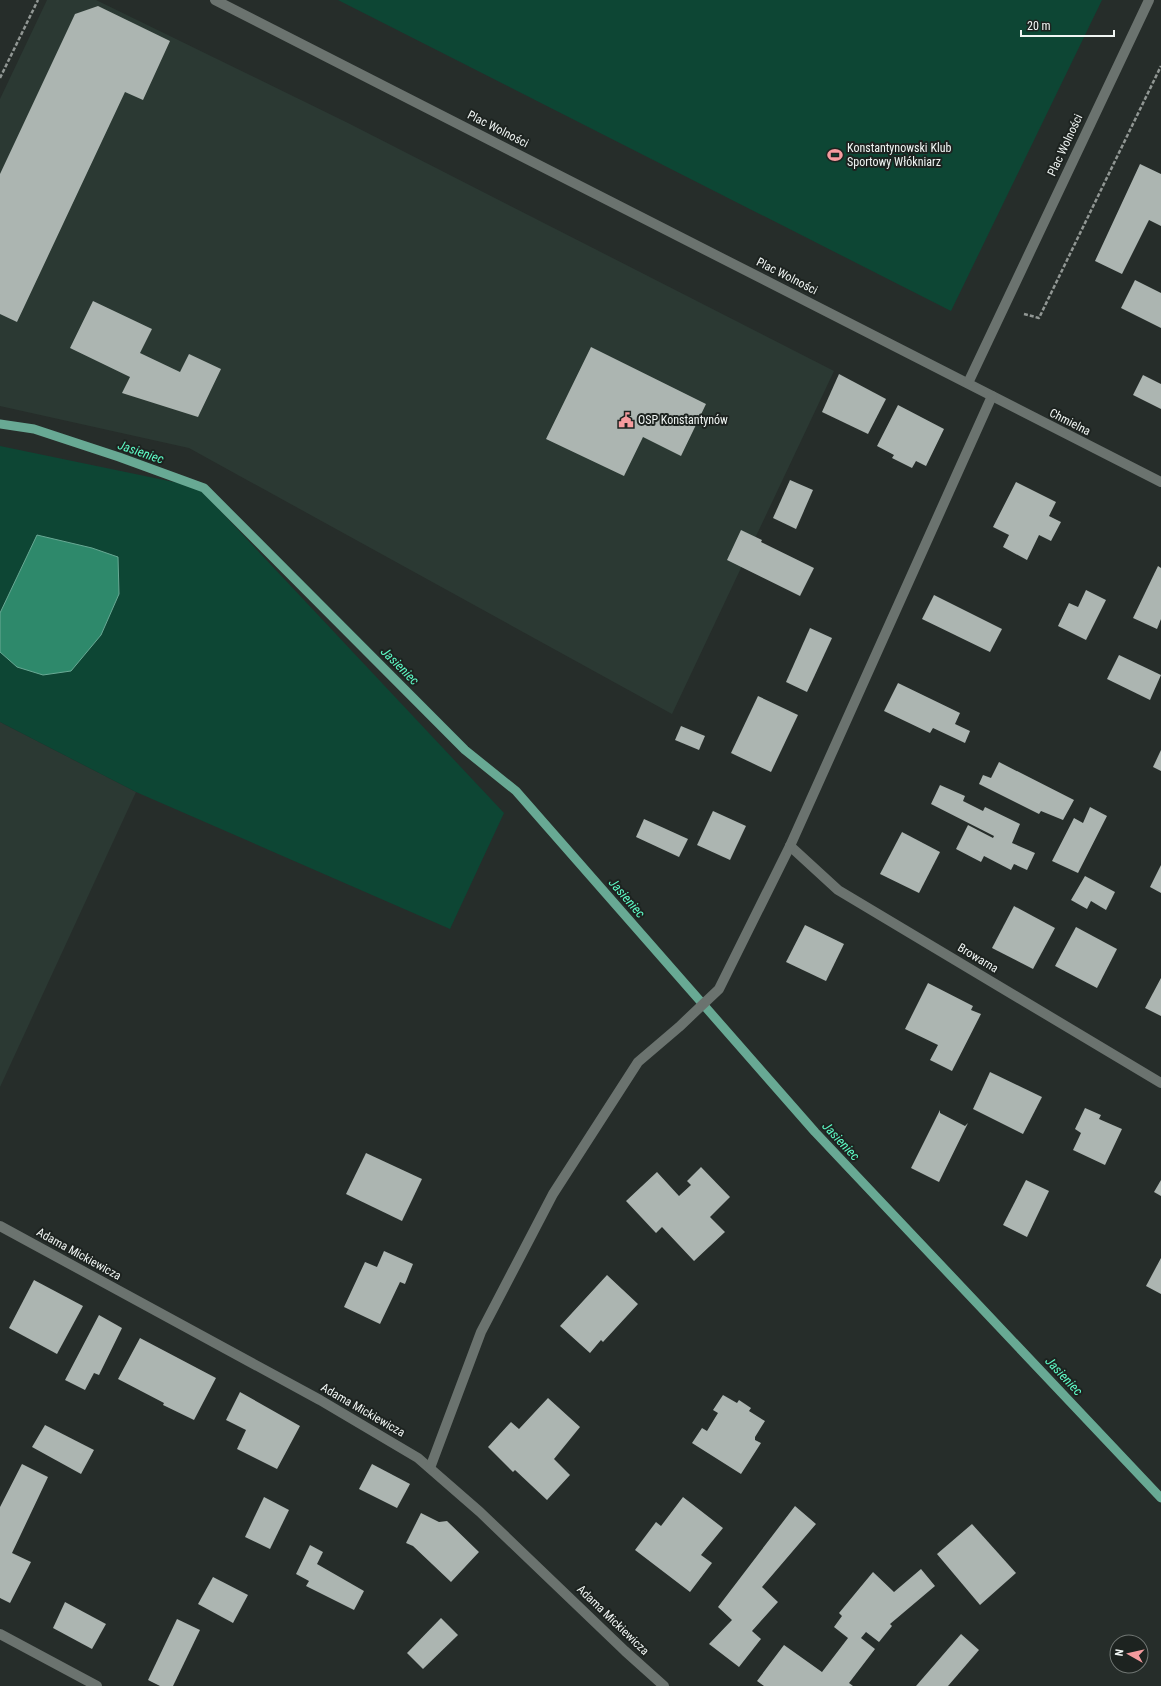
<svg xmlns="http://www.w3.org/2000/svg" width="1161" height="1686" font-family="'Roboto Condensed',sans-serif">
  <style>
    .built { fill: #2b3933 }
    .green { fill: #0d4634 }
    .water { fill: #2e896b; stroke: #68a994 }
    .lines { fill: none; stroke-linecap: round; stroke-linejoin: round }
    .stream { stroke: #68a994; stroke-width: 9 }
    .building { fill: #acb5b1 }
    .path { stroke: #919794; stroke-width: 2.5; stroke-dasharray: 4 2; stroke-linecap: butt }
    .minor { stroke: #6b736f; stroke-width: 10 }
    .labels { text-anchor: middle; dominant-baseline: central; stroke-width: 4; stroke-linejoin: round; paint-order: stroke }
    .street-label { font-size: 12px; fill: #f0f5f3; stroke: #1d2320 }
    .poi-label { font-size: 12px; fill: #f0f5f3; stroke: #1d2320; text-anchor: start }
    .water-label { font-size: 13px; font-style: italic; fill: #5dfac5; stroke: #1d2320 }
  </style>
  <rect width="100%" height="100%" fill="#262d2a"/>
  <g class="built">
    <path d="M 47,0 L 96,0 L 348,123 L 834,371 L 672,714 L 189,448 L 0,406 L 0,99 Z"/>
    <path d="M 0,722 L 136,792 L 0,1087 Z"/>
  </g>
  <g class="green">
    <path d="M 338,0 L 1102,0 L 951,311 Z"/>
    <path d="M 0,446 L 198,487 L 504,813 L 450,929 L 136,792 L 0,722 Z"/>
  </g>
  <path class="water" d="M 37,535 L 92,548 L 118,557 L 119,594 L 101,635 L 71,671 L 43,675 L 17,667 L 0,652 L 0,613 Z"/>
  <g class="lines">
    <path class="stream" d="M 0,424 L 34,429 L 119,457 L 204,488 L 465,750 L 516,791 L 815,1132 L 1161,1498"/>
  </g>
  <g class="building">
    <path d="M 98,6 L 170,41 L 143,100 L 125,92 L 17,322 L 0,314 L 0,174 L 75,14 Z"/>
    <path d="M 1140,164 L 1161,174 L 1161,226 L 1149,220 L 1122,274 L 1095,261 Z"/>
    <path d="M 1135,280 L 1161,293 L 1161,328 L 1121,308 Z"/>
    <path d="M 93,301 L 152,329 L 140,353 L 180,372 L 189,354 L 221,369 L 198,417 L 122,393 L 130,377 L 70,348 Z"/>
    <path d="M 591,347 L 706,404 L 681,456 L 643,437 L 624,476 L 546,439 Z"/>
    <path d="M 839,374 L 886,399 L 868,434 L 822,412 Z"/>
    <path d="M 1143,375 L 1161,384 L 1161,409 L 1133,395 Z"/>
    <path d="M 898,405 L 944,429 L 926,466 L 916,461 L 912,468 L 892,458 L 894,455 L 877,446 Z"/>
    <path d="M 790,480 L 813,490 L 796,529 L 773,518 Z"/>
    <path d="M 1016,482 L 1056,502 L 1049,516 L 1061,522 L 1051,541 L 1039,535 L 1027,560 L 1003,547 L 1009,535 L 993,527 Z"/>
    <path d="M 741,530 L 762,540 L 761,542 L 814,568 L 800,596 L 727,560 Z"/>
    <path d="M 1158,566 L 1161,568 L 1161,619 L 1157,629 L 1133,618 Z"/>
    <path d="M 1086,590 L 1106,600 L 1086,640 L 1058,626 L 1069,603 L 1078,607 Z"/>
    <path d="M 934,595 L 1002,629 L 990,652 L 922,619 Z"/>
    <path d="M 810,628 L 832,638 L 807,692 L 786,682 Z"/>
    <path d="M 1119,655 L 1161,675 L 1150,700 L 1107,679 Z"/>
    <path d="M 898,683 L 960,713 L 955,724 L 970,731 L 965,743 L 933,728 L 930,733 L 884,711 Z"/>
    <path d="M 758,696 L 798,715 L 771,772 L 731,753 Z"/>
    <path d="M 681,726 L 705,736 L 699,750 L 675,740 Z"/>
    <path d="M 1161,750 L 1161,771 L 1153,767 Z"/>
    <path d="M 999,762 L 1074,800 L 1063,820 L 1041,811 L 1039,814 L 979,784 L 983,775 L 991,778 Z"/>
    <path d="M 940,785 L 965,796 L 963,801 L 983,811 L 985,807 L 1020,824 L 1012,843 L 1035,853 L 1027,870 L 1014,864 L 1011,870 L 984,856 L 981,862 L 956,849 L 968,825 L 993,838 L 994,836 L 931,804 Z"/>
    <path d="M 1090,807 L 1107,816 L 1078,873 L 1052,861 L 1074,818 L 1083,823 Z"/>
    <path d="M 713,811 L 746,826 L 730,860 L 697,845 Z"/>
    <path d="M 644,819 L 688,839 L 679,857 L 636,837 Z"/>
    <path d="M 902,832 L 940,852 L 919,893 L 880,874 Z"/>
    <path d="M 1161,865 L 1161,893 L 1150,887 Z"/>
    <path d="M 1085,876 L 1115,892 L 1106,910 L 1091,901 L 1087,909 L 1071,900 Z"/>
    <path d="M 1014,906 L 1055,928 L 1033,969 L 992,948 Z"/>
    <path d="M 805,925 L 844,944 L 826,981 L 786,962 Z"/>
    <path d="M 1076,927 L 1117,949 L 1097,988 L 1055,966 Z"/>
    <path d="M 1161,978 L 1161,1016 L 1145,1008 Z"/>
    <path d="M 928,983 L 973,1006 L 971,1010 L 981,1014 L 952,1071 L 930,1060 L 938,1045 L 905,1029 Z"/>
    <path d="M 990,1072 L 1042,1097 L 1023,1134 L 973,1109 Z"/>
    <path d="M 1085,1108 L 1101,1115 L 1099,1119 L 1122,1129 L 1105,1165 L 1073,1150 L 1081,1133 L 1075,1129 Z"/>
    <path d="M 940,1110 L 940,1113 L 965,1126 L 968,1123 L 939,1182 L 911,1168 Z"/>
    <path d="M 366,1153 L 422,1179 L 402,1221 L 346,1194 Z"/>
    <path d="M 701,1167 L 730,1197 L 710,1217 L 725,1232 L 694,1261 L 662,1227 L 656,1233 L 626,1201 L 657,1172 L 679,1196 L 691,1185 L 687,1181 Z"/>
    <path d="M 1026,1180 L 1049,1191 L 1027,1237 L 1003,1225 Z"/>
    <path d="M 1161,1180 L 1161,1196 L 1154,1192 Z"/>
    <path d="M 384,1251 L 413,1264 L 405,1284 L 400,1282 L 380,1324 L 344,1307 L 365,1262 L 377,1267 Z"/>
    <path d="M 1161,1258 L 1161,1294 L 1146,1286 Z"/>
    <path d="M 607,1275 L 638,1304 L 603,1342 L 601,1340 L 590,1353 L 560,1326 Z"/>
    <path d="M 34,1280 L 83,1306 L 57,1354 L 9,1328 Z"/>
    <path d="M 99,1315 L 122,1328 L 99,1375 L 94,1373 L 85,1390 L 65,1380 Z"/>
    <path d="M 140,1338 L 216,1378 L 194,1420 L 163,1405 L 164,1403 L 118,1379 Z"/>
    <path d="M 240,1392 L 300,1426 L 277,1469 L 237,1449 L 246,1430 L 226,1420 Z"/>
    <path d="M 723,1395 L 737,1403 L 739,1400 L 751,1408 L 749,1411 L 765,1421 L 755,1437 L 755,1440 L 761,1443 L 741,1474 L 692,1443 L 702,1428 L 707,1431 L 718,1413 L 713,1410 Z"/>
    <path d="M 548,1398 L 580,1427 L 554,1459 L 570,1475 L 547,1500 L 515,1470 L 513,1472 L 488,1447 L 511,1422 L 519,1429 Z"/>
    <path d="M 45,1425 L 94,1450 L 81,1474 L 32,1447 Z"/>
    <path d="M 22,1464 L 48,1477 L 12,1553 L 31,1562 L 10,1603 L 0,1598 L 0,1507 Z"/>
    <path d="M 372,1464 L 410,1484 L 397,1508 L 359,1489 Z"/>
    <path d="M 264,1497 L 289,1510 L 270,1549 L 245,1537 Z"/>
    <path d="M 683,1497 L 723,1528 L 701,1555 L 712,1563 L 690,1592 L 635,1550 L 656,1522 L 661,1526 Z"/>
    <path d="M 795,1506 L 816,1524 L 762,1587 L 778,1602 L 752,1631 L 761,1639 L 739,1667 L 709,1644 L 732,1620 L 718,1607 Z"/>
    <path d="M 421,1513 L 439,1522 L 447,1521 L 479,1552 L 451,1582 L 413,1546 L 406,1543 Z"/>
    <path d="M 972,1524 L 1016,1573 L 980,1605 L 937,1554 Z"/>
    <path d="M 310,1545 L 323,1552 L 317,1564 L 364,1591 L 354,1610 L 306,1586 L 309,1581 L 296,1574 Z"/>
    <path d="M 921,1569 L 935,1586 L 890,1624 L 892,1626 L 879,1642 L 866,1632 L 861,1638 L 875,1649 L 849,1683 L 853,1686 L 764,1686 L 757,1681 L 784,1645 L 822,1672 L 848,1638 L 834,1627 L 842,1616 L 839,1613 L 873,1572 L 894,1592 Z"/>
    <path d="M 213,1577 L 248,1595 L 233,1623 L 198,1604 Z"/>
    <path d="M 65,1602 L 106,1624 L 92,1649 L 53,1628 Z"/>
    <path d="M 441,1618 L 458,1635 L 423,1669 L 407,1653 Z"/>
    <path d="M 177,1619 L 200,1630 L 173,1686 L 160,1686 L 148,1680 Z"/>
    <path d="M 961,1634 L 979,1650 L 948,1686 L 916,1686 Z"/>
  </g>
  <g class="lines">
    <g class="path">
      <path d="M 0,78 L 38,0"/>
      <path d="M 1024,314 L 1039,318 L 1161,66"/>
    </g>
    <g class="minor">
      <path d="M 215,0 L 1161,482"/>
      <path d="M 968,383 L 1149,0"/>
      <path d="M 790,846 L 838,890 L 1161,1083"/>
      <path d="M 0,1226 L 320,1400 L 418,1458 L 480,1512 L 625,1651 L 664,1686"/>
      <path d="M 430,1468 L 481,1332 L 553,1194 L 638,1062 L 679,1027 L 719,989 L 790,846 L 992,396"/>
      <path d="M 0,1634 L 97,1686"/>
    </g>
  </g>
  <defs>
    <g id="stadium-bare" transform="scale(1.2)"><path d="M0-5a6.5 5 0 1 0 0 10a6.5 5 0 1 0 0-10ZM-3.5-1.8h7v3.6h-7Z" fill="#f59b9e" stroke="#1d2320" stroke-width="2.5" paint-order="stroke"/></g>
    <g id="civic-bare" transform="scale(1.2)"><path d="M-.6-6.5H3V-4.5H.6V-3L4-1V1h2V6H-6V1h2V-1L-.6-3ZM-1.2 2.5V6h2.4V2.5Z" fill="#f59b9e" stroke="#1d2320" stroke-width="2.5" paint-order="stroke"/></g>
  </defs>
  <g fill-rule="evenodd">
    <use href="#stadium-bare" x="835" y="155"/>
    <use href="#civic-bare" x="626" y="420"/>
  </g>
  <g class="labels">
    <g class="street-label">
      <text transform="translate(498 129) rotate(27)">Plac Wolności</text>
      <text transform="translate(1065 145) rotate(-65)">Plac Wolności</text>
      <text transform="translate(787 276) rotate(27)">Plac Wolności</text>
      <text transform="translate(1070 422) rotate(27)">Chmielna</text>
      <text transform="translate(978 958) rotate(31)">Browarna</text>
      <text transform="translate(79 1254) rotate(29)">Adama Mickiewicza</text>
      <text transform="translate(363 1410) rotate(30)">Adama Mickiewicza</text>
      <text transform="translate(613 1620) rotate(44)">Adama Mickiewicza</text>
    </g>
    <g class="poi-label">
      <text x="847" y="148">Konstantynowski Klub<tspan x="847" dy="14">Sportowy Włókniarz</tspan></text>
      <text x="638" y="420">OSP Konstantynów</text>
    </g>
    <g class="water-label">
      <text transform="translate(141 452) rotate(19)">Jasieniec</text>
      <text transform="translate(400 666) rotate(45)">Jasieniec</text>
      <text transform="translate(627 898) rotate(49)">Jasieniec</text>
      <text transform="translate(841 1141) rotate(47)">Jasieniec</text>
      <text transform="translate(1064 1376) rotate(47)">Jasieniec</text>
    </g>
  </g>
  <g transform="translate(1129 1654) rotate(278)"><circle r="19" fill="#1d2320" stroke="#717774"/>
  <path d="M0-3L7 15L0 10L-7 15Z" fill="#f59b9e"/>
  <text y="-6" font-size="11" font-weight="bold" text-anchor="middle" fill="#f0f5f3">N</text>
  </g>
  <path d="M1021 30v6h93v-6" fill="none" stroke="#f0f5f3" stroke-width="2"/>
  <text x="1027" y="30" font-size="12" fill="#f0f5f3" stroke="#1d2320" stroke-width="3" paint-order="stroke">20 m</text>
</svg>
